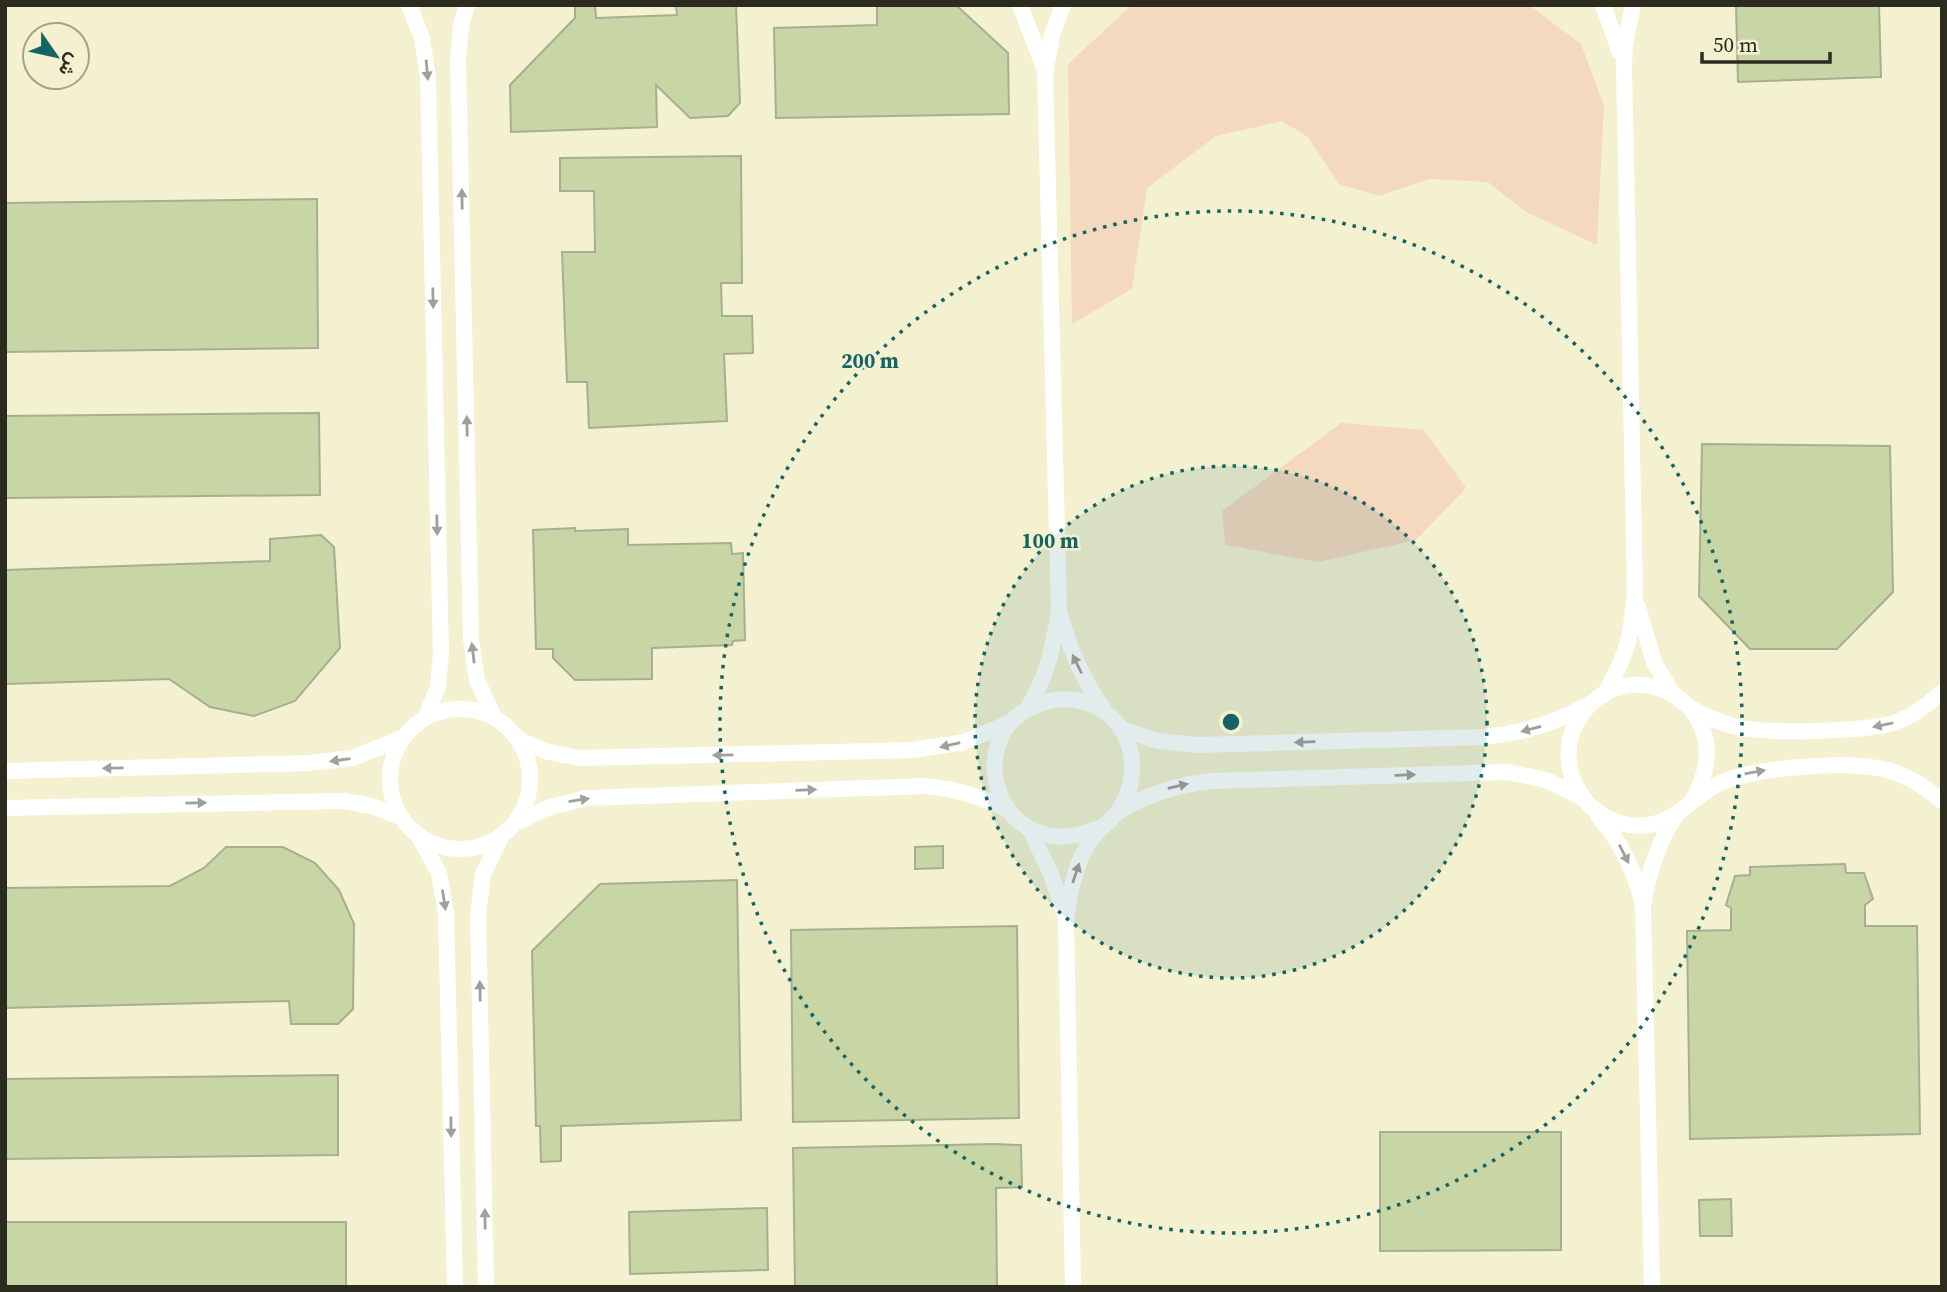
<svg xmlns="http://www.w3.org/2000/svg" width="1947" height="1292" font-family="'Source Serif 4',Vazirmatn,serif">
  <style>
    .green { fill: #f5d9bf }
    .building { fill: #c8d6a6; stroke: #a6af92; stroke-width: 2 }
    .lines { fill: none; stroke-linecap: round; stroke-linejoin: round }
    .minor { stroke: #fff; stroke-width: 16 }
    .oneway { fill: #a0a09a }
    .ring { fill: none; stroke: #156465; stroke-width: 3.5; stroke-dasharray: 3.5 7 }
    .centre { fill: #156465; stroke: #f4f1d0; stroke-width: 3.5 }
    .ring-label { font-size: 21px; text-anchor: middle; font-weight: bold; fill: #156465; stroke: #f4f1d0; stroke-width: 5; stroke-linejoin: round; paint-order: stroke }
  </style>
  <rect width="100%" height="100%" fill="#f4f1d0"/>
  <g class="green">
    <path d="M 1132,5 L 1529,5 L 1581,44 L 1604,106 L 1597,245 L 1526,212 L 1488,182 L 1429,179 L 1379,196 L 1339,184 L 1308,137 L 1282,121 L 1216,136 L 1147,188 L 1132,289 L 1072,324 L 1068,64 Z"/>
    <path d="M 1341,423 L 1424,430 L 1466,488 L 1416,540 L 1318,562 L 1225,545 L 1222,511 Z"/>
  </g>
  <g class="building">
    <path d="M 575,5 L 595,5 L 596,18 L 677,15 L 676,5 L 736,5 L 740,103 L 728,116 L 690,118 L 656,85 L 657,127 L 511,132 L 510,85 L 575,18 Z"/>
    <path d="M 877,5 L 956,5 L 1008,53 L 1009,114 L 776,118 L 774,28 L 877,25 Z"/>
    <path d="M 1736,5 L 1879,5 L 1881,77 L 1738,82 Z"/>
    <path d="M 741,156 L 742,283 L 721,283 L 722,316 L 752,316 L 753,353 L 724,354 L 727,421 L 589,428 L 587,382 L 567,382 L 562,252 L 595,252 L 594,191 L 560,191 L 560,158 Z"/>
    <path d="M 317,199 L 318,348 L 5,352 L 5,203 Z"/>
    <path d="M 319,413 L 320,495 L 5,498 L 5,416 Z"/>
    <path d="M 1702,444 L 1890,446 L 1893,592 L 1837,649 L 1750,649 L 1699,596 Z"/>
    <path d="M 575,528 L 575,531 L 628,529 L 628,545 L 731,543 L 732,554 L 743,553 L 745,640 L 733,641 L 732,645 L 652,648 L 652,679 L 575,680 L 553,658 L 553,649 L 536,649 L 533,530 Z"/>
    <path d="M 321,535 L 334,547 L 340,648 L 295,701 L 254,716 L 210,707 L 169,679 L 5,684 L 5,570 L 270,561 L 270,539 Z"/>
    <path d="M 943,846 L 943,868 L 915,869 L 915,847 Z"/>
    <path d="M 226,847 L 283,847 L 315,863 L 339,890 L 354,924 L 353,1009 L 338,1024 L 291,1024 L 289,1001 L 5,1008 L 5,888 L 170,886 L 204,868 Z"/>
    <path d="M 1845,864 L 1846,873 L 1864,873 L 1873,899 L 1865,905 L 1865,926 L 1917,926 L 1920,1134 L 1690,1139 L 1687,931 L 1731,930 L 1731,908 L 1726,905 L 1735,876 L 1750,875 L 1750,867 Z"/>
    <path d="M 737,880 L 741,1120 L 561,1126 L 561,1161 L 541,1162 L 540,1126 L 536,1126 L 532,951 L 600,884 Z"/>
    <path d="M 1017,926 L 1019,1118 L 793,1122 L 791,930 Z"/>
    <path d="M 338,1075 L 338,1155 L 5,1159 L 5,1079 Z"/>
    <path d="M 1380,1132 L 1561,1132 L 1561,1250 L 1380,1251 Z"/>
    <path d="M 995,1144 L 1021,1145 L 1022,1187 L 996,1188 L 997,1287 L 795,1287 L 793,1148 Z"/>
    <path d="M 1731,1199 L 1732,1236 L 1700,1236 L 1699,1200 Z"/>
    <path d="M 767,1208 L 768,1270 L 630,1274 L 629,1212 Z"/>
    <rect x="5" y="1222" width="341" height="65"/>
  </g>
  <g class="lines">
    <g class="minor">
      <path d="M 409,5 L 422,38 L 428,77 L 441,653 L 438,687 L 425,718"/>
      <path d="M 467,5 L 461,26 L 458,59 L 471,639 L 477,680 L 494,717"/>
      <path d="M 1020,5 L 1044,68"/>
      <path d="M 1603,5 L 1620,53"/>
      <path d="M 1638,607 L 1654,662 L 1673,694"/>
      <path d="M 1060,615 C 1070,649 1082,679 1103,708"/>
      <path d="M 1604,695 C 1628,653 1631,638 1635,591 L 1624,65 L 1625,45 L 1633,5"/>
      <circle cx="460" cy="779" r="70"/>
      <path d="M 1027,709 C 1048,675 1053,648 1059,609 L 1045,74 L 1052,35 L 1063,5"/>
      <path d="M 1692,709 C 1706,717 1721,723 1737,727 C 1768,734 1867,732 1897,722 C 1914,715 1928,705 1942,692"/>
      <path d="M 1121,729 L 1158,741 L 1197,745 L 1482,737 C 1520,734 1552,725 1585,706"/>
      <path d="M 518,739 L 548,752 L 580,758 L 913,750 L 965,742 L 1011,722"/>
      <path d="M 5,771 L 309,763 L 353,758 L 404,737"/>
      <path d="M 1693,799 C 1746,708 1632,645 1582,714 C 1546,763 1587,833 1648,825 C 1678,821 1694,795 1720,783 C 1754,767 1852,760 1887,770 C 1909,776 1925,787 1942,801"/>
      <path d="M 5,808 L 343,801 L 372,806 L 400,817"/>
      <path d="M 1118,812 C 1147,794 1176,785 1211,781 L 1507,772 L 1546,780 L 1581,797"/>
      <path d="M 1598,816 C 1620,840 1634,869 1642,901"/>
      <path d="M 515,823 L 550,807 L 587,798 L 926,786 C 956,789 981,796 1008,810"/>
      <path d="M 1029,828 L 1051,874 L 1064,913"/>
      <path d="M 419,837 L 439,873 L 446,914 L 455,1287"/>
      <path d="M 486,1287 L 478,915 L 483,874 L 501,837"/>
      <path d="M 1073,1287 L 1066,922 C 1069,897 1073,874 1084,851 C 1093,833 1103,828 1115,815 C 1134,792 1137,762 1125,735 C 1117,720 1102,707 1085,702 C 1066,697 1051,699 1034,706 C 958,739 999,871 1099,828"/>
      <path d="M 1652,1287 L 1643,907 C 1648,873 1657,845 1675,817"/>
    </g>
  </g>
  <defs><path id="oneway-solid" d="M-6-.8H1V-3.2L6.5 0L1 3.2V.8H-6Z" transform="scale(1.75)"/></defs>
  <g class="oneway">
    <use href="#oneway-solid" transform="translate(427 70) rotate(85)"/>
    <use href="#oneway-solid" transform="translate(462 199) rotate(-91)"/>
    <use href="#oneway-solid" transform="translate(433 298) rotate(89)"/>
    <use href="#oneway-solid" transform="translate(467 426) rotate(-91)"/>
    <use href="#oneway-solid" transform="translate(437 525) rotate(89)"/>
    <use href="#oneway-solid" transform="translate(473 653) rotate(-97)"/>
    <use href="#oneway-solid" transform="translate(1077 664) rotate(-116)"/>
    <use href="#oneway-solid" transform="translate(1883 725) rotate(168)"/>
    <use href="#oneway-solid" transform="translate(1531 729) rotate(165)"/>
    <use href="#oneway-solid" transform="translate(1305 742) rotate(178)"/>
    <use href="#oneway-solid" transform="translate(950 745) rotate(167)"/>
    <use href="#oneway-solid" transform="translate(723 755) rotate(179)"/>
    <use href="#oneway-solid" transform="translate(340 760) rotate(172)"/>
    <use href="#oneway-solid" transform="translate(113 768) rotate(179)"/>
    <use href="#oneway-solid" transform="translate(1755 772) rotate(-10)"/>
    <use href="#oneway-solid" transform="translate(1405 775) rotate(-2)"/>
    <use href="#oneway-solid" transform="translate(1178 786) rotate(-13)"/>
    <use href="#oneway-solid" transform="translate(806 790) rotate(-2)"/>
    <use href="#oneway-solid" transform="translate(579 800) rotate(-9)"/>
    <use href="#oneway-solid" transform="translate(196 803) rotate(-1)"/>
    <use href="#oneway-solid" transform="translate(1624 854) rotate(63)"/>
    <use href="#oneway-solid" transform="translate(1076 873) rotate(-71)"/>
    <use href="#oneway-solid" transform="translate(444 900) rotate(81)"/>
    <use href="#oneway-solid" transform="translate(480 991) rotate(-91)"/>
    <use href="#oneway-solid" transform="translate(451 1127) rotate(89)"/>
    <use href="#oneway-solid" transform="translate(485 1219) rotate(-91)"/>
  </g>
  <circle cx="1231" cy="722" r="256" fill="#156465" fill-opacity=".12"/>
  <g class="ring">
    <circle cx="1231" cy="722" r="256"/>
    <circle cx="1231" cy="722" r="511"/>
  </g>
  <circle cx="1231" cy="722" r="10" class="centre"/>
  <g class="ring-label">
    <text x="870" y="368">200 m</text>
    <text x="1050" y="548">100 m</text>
  </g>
  <rect width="1947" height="1292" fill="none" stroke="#2c2b1f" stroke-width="14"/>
  <g transform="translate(56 56) rotate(124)"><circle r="33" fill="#f4f1d0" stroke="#a4a289" stroke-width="2"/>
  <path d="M0-5L12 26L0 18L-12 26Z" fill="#156465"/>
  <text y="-10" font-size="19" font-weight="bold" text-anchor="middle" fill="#2c2b1f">ش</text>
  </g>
  <path d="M1702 52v10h128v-10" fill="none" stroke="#2c2b1f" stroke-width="3.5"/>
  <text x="1713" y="52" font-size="21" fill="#2c2b1f" stroke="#f4f1d0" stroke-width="5" paint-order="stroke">50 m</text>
</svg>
